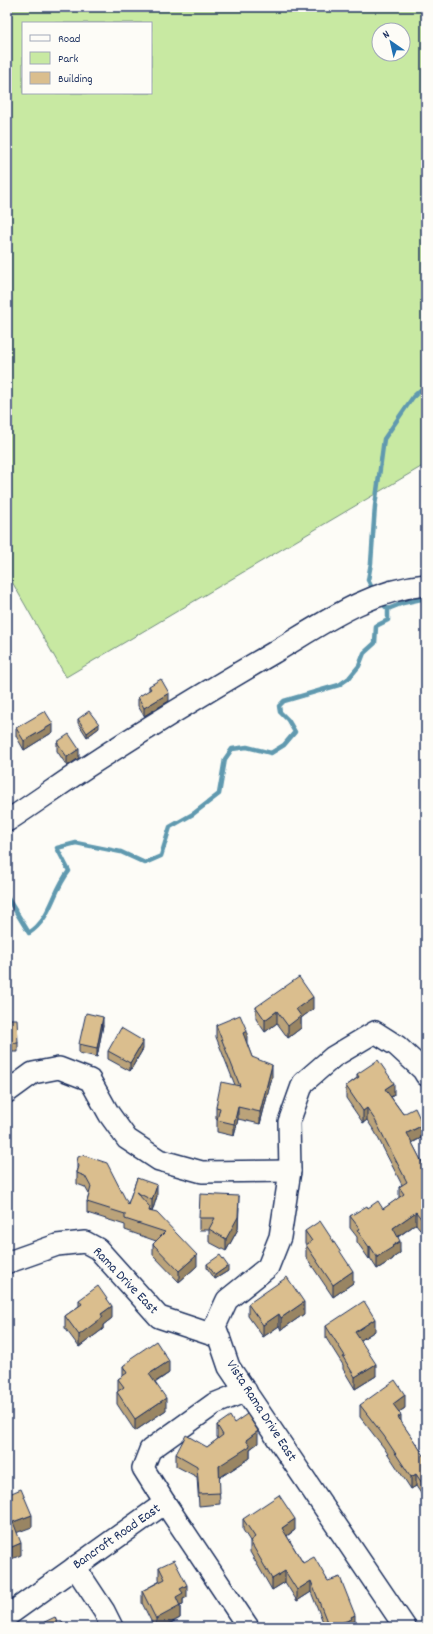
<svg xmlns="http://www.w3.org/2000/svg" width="433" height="1634" font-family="Dekko,sans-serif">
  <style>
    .green { fill: #c8e9a2; stroke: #728c80; fill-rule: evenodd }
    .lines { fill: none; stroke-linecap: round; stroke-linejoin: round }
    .stream { stroke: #6099af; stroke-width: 4.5 }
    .minor-casing { stroke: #1b2f5e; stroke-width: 24 }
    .minor { stroke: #fdfcf7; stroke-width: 21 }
    .wall { fill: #bba37a; stroke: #1b2f5e }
    .shaded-wall { fill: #998563; stroke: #1b2f5e }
    .building { fill: #dabe8e; stroke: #1b2f5e }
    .labels { text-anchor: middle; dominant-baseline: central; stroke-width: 3.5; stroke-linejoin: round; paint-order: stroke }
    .street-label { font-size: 14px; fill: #1b2f5e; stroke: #fdfcf7 }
  </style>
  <rect width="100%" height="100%" fill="#fdfcf7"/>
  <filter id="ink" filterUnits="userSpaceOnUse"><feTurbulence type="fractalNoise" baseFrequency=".025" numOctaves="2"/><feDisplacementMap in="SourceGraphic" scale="8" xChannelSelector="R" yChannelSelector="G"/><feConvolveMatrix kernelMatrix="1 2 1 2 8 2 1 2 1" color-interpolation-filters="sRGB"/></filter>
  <g filter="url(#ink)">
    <path class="green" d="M 7,7 L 426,7 L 426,464 L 66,677 L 7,573 ZM 23,23 L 151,23 L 151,93 L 23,93 ZM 379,30 L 403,30 L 403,54 L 379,54 Z"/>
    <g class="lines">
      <g class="stream">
        <path d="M 374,592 L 368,580 L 371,563 L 375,506 L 384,439 L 413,397 L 426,385"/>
        <path d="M 388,609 L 403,603 L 426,598"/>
        <path d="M 7,897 L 29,933 C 52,918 52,892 69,871 L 57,848 L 76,843 L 121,852 L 145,863 L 161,856 L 170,827 L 193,814 L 219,794 L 225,759 L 232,749 L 247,747 L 271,753 L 284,745 L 295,732 L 288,720 L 280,712 L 279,706 L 284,701 L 339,685 L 349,678 L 359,666 L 364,653 L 375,643 L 376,626 L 388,620 L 388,609 L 379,601"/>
      </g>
      <g class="minor-casing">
        <g id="minor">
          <path d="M 7,821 C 35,803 62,783 90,765 C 150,726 211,689 273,653 C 322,624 368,590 426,585"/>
          <path d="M 7,1092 L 33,1073 L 59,1068 L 90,1080 L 109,1114 L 127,1139 L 159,1160 L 202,1172 L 290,1171"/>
          <path d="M 7,1261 L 9,1262 L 57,1245 L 85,1242 L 98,1249 L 159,1317 L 219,1337"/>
          <path d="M 165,1503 L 143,1468 L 150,1450 L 214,1404 L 246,1391"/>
          <path d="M 75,1567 L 104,1611 L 112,1627"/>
          <path d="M 7,1616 L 165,1503 L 248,1627"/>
          <path d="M 405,1627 L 229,1367 L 215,1326 L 227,1300 L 268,1267 L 280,1237 L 290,1171 L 289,1122 L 303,1083 L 333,1057 L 375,1032 L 397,1046 L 423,1070 L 426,1075"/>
        </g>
      </g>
      <use href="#minor" class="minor"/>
    </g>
    <g class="wall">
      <path d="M 149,686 L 169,701 L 144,716 L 138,706 L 138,697 L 149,691 Z"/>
      <path d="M 78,719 L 99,728 L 87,737 L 78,723 Z"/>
      <path d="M 16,728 L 53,732 L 24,750 L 16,736 Z"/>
      <path d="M 57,742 L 79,758 L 67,766 L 57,751 Z"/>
      <path d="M 256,1007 L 313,1009 L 301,1018 L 301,1028 L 288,1038 L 277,1023 L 265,1032 L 256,1019 Z"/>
      <path d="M 7,1019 L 18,1043 L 18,1052 L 7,1052 Z"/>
      <path d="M 103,1025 L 97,1057 L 79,1053 L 79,1044 Z"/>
      <path d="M 216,1025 L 247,1043 L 247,1044 L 252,1057 L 272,1077 L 260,1124 L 238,1119 L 234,1136 L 217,1132 L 217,1119 L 216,1119 L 216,1107 L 235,1085 L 216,1037 Z"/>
      <path d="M 143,1049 L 130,1071 L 108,1059 L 108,1051 Z"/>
      <path d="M 357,1074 L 394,1095 L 391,1097 L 403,1114 L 423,1137 L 412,1143 L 424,1166 L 426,1164 L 426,1237 L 416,1224 L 398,1237 L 400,1253 L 393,1258 L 393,1259 L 377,1269 L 370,1258 L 369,1259 L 357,1242 L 357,1237 L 350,1228 L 350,1216 L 368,1208 L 383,1209 L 399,1198 L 399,1187 L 402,1185 L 375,1132 L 367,1120 L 363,1123 L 346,1098 L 346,1086 L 357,1078 Z"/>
      <path d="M 77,1162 L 128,1204 L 137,1178 L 157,1196 L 152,1212 L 150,1210 L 150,1211 L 197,1266 L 179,1282 L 153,1255 L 153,1244 L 156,1241 L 125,1230 L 125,1225 L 87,1213 L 87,1202 L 89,1194 L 85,1187 L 77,1184 Z"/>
      <path d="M 239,1208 L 238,1229 L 226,1251 L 209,1242 L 209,1230 L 199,1230 L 199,1218 Z"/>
      <path d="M 305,1231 L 353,1283 L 333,1297 L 306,1257 L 306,1245 L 305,1243 Z"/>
      <path d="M 207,1264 L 228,1271 L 215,1279 L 207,1268 Z"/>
      <path d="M 79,1300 L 112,1318 L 103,1325 L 103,1329 L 79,1347 L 65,1328 L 65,1316 L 79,1306 Z"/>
      <path d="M 248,1304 L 304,1314 L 281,1330 L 279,1326 L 263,1337 L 248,1316 Z"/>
      <path d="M 326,1326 L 375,1331 L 361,1340 L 376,1376 L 355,1389 L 343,1369 L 343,1365 L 326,1338 Z"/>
      <path d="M 131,1358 L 169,1373 L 155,1383 L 166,1410 L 135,1431 L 117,1404 L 117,1392 L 118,1391 L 118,1379 L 123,1376 L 123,1366 L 131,1360 Z"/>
      <path d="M 360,1405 L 405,1408 L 399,1412 L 401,1422 L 425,1457 L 422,1495 L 416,1486 L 411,1489 L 384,1448 L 360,1417 Z"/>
      <path d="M 234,1423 L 258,1443 L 250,1449 L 250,1458 L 219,1478 L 220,1504 L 199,1506 L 197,1477 L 176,1466 L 176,1454 L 207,1447 L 218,1439 L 217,1437 L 217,1425 Z"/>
      <path d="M 243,1519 L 295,1530 L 287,1536 L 303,1563 L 355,1626 L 353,1627 L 325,1627 L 311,1592 L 297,1601 L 285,1582 L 272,1590 L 250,1552 L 250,1541 L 243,1530 Z"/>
      <path d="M 159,1567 L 187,1597 L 183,1599 L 183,1605 L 180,1606 L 180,1618 L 163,1627 L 154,1627 L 142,1603 L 142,1591 L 160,1581 L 159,1579 Z"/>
    </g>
    <g class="shaded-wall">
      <path d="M 169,693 L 169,701 L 144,716 L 144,708 Z"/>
      <path d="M 53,724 L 53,732 L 24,750 L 24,741 Z"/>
      <path d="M 99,724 L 99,728 L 87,737 L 87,733 Z"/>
      <path d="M 79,749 L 79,758 L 67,766 L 67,757 Z"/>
      <path d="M 313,997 L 313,1009 L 301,1018 L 301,1028 L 288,1038 L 288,1026 L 296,1009 Z"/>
      <path d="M 277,1011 L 277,1023 L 265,1032 L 265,1020 Z"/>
      <path d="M 103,1017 L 103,1025 L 97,1057 L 97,1048 Z"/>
      <path d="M 247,1031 L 247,1043 L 243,1045 L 243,1033 Z"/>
      <path d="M 143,1041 L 143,1049 L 130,1071 L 130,1063 Z"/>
      <path d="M 272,1065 L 272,1077 L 260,1124 L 260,1112 Z"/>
      <path d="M 394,1083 L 394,1095 L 385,1101 L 385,1089 Z"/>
      <path d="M 238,1107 L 238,1119 L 234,1136 L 234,1124 Z"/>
      <path d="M 367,1108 L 367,1120 L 363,1123 L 363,1111 Z"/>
      <path d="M 423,1125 L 423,1137 L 407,1145 L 407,1133 Z"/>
      <path d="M 157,1185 L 157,1196 L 152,1212 L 152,1200 Z"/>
      <path d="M 239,1196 L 238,1229 L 226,1251 L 226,1239 Z"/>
      <path d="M 416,1212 L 416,1224 L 393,1240 L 393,1228 Z"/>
      <path d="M 400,1241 L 400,1253 L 393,1258 L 393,1259 L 377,1269 L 377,1257 Z"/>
      <path d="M 370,1246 L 370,1258 L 369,1259 L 369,1247 Z"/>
      <path d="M 197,1255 L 197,1266 L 179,1282 L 179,1271 Z"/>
      <path d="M 228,1266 L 228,1271 L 215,1279 L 215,1275 Z"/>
      <path d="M 353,1271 L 353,1283 L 333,1297 L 333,1285 Z"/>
      <path d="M 304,1302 L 304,1314 L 281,1330 L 281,1318 Z"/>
      <path d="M 112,1306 L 112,1318 L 103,1325 L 103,1329 L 79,1347 L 79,1335 L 101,1314 Z"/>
      <path d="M 279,1314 L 279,1326 L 263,1337 L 263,1325 Z"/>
      <path d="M 375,1319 L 375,1331 L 355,1344 L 355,1332 Z"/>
      <path d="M 169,1361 L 169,1373 L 149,1386 L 149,1374 Z"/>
      <path d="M 376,1364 L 376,1376 L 355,1389 L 355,1377 Z"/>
      <path d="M 405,1395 L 405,1408 L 393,1416 L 393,1404 Z"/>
      <path d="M 166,1398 L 166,1410 L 135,1431 L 135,1419 Z"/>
      <path d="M 401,1415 L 401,1427 L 398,1417 Z"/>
      <path d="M 258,1431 L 258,1443 L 250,1449 L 250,1458 L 219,1478 L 219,1466 L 246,1440 Z"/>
      <path d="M 416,1474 L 416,1486 L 411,1489 L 411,1477 Z"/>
      <path d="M 426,1480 L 426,1492 L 422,1495 L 422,1483 Z"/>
      <path d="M 32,1515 L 32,1527 L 13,1534 L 13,1522 Z"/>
      <path d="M 295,1519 L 295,1530 L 282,1539 L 282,1528 Z"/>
      <path d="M 21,1543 L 21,1555 L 7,1561 L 7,1549 Z"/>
      <path d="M 285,1571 L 285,1582 L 272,1590 L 272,1579 Z"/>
      <path d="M 311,1581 L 311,1592 L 297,1601 L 297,1590 Z"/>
      <path d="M 187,1585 L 187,1597 L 183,1599 L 183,1605 L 180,1606 L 180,1618 L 163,1627 L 156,1627 L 156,1619 L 180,1589 Z"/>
      <path d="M 355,1615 L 355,1626 L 353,1627 L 330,1627 Z"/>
    </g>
    <g class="building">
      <path d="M 161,679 L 169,693 L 144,708 L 138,697 L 151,689 L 149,686 Z"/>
      <path d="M 45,711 L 53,724 L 24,741 L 16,728 Z"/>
      <path d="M 89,711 L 99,724 L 87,733 L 78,719 Z"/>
      <path d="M 69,734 L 79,749 L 67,757 L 57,742 Z"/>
      <path d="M 299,977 L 313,997 L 296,1009 L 301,1016 L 288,1026 L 277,1011 L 265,1020 L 256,1007 Z"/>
      <path d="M 86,1013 L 103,1017 L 97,1048 L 79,1044 Z"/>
      <path d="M 240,1015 L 247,1031 L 243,1033 L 252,1057 L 272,1065 L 260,1112 L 238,1107 L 234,1124 L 217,1120 L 220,1108 L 216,1107 L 221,1082 L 240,1086 L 216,1025 Z"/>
      <path d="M 7,1019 L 17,1019 L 18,1043 L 7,1044 Z"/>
      <path d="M 121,1028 L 143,1041 L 130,1063 L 108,1051 Z"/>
      <path d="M 378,1060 L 394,1083 L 385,1089 L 403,1114 L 415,1108 L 423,1125 L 407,1133 L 424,1166 L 426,1164 L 426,1225 L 416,1212 L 393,1228 L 400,1241 L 392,1246 L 393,1247 L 377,1257 L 370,1246 L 369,1247 L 357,1230 L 360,1229 L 350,1216 L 367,1206 L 368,1208 L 378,1201 L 383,1209 L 404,1194 L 399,1187 L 407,1182 L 375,1120 L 367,1108 L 363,1111 L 346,1086 L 359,1077 L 357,1074 Z"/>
      <path d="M 83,1155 L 107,1163 L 128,1204 L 137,1178 L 157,1185 L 152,1200 L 136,1192 L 150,1207 L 149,1211 L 157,1213 L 197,1255 L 179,1271 L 153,1244 L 165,1232 L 125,1219 L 125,1214 L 87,1202 L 91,1187 L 85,1176 L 77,1173 L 79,1166 L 77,1162 L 78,1157 Z"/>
      <path d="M 200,1194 L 239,1196 L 238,1217 L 226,1239 L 209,1229 L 215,1218 L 199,1218 Z"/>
      <path d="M 320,1221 L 353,1271 L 333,1285 L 306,1245 L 312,1241 L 305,1231 Z"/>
      <path d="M 220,1255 L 228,1266 L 215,1275 L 207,1264 Z"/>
      <path d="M 287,1277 L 304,1302 L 281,1318 L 279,1314 L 263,1325 L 248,1304 Z"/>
      <path d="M 98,1286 L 112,1306 L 101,1314 L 103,1317 L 79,1335 L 65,1316 L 82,1304 L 79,1300 Z"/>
      <path d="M 364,1301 L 375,1319 L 355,1332 L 376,1364 L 355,1377 L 343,1357 L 345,1356 L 326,1326 Z"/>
      <path d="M 156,1341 L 169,1361 L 149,1374 L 166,1398 L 135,1419 L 117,1392 L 124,1387 L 118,1379 L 127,1373 L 123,1366 L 132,1359 L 131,1358 Z"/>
      <path d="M 395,1380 L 405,1395 L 393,1404 L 401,1415 L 398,1417 L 425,1457 L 426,1457 L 426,1480 L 422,1483 L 416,1474 L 411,1477 L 384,1436 L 360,1405 Z"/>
      <path d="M 247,1414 L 258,1431 L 246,1440 L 250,1446 L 219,1466 L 220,1493 L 199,1494 L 197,1466 L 176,1454 L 186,1435 L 207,1447 L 223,1435 L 217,1425 L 230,1416 L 234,1423 Z"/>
      <path d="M 21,1489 L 32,1515 L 13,1522 L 21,1543 L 7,1549 L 7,1495 Z"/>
      <path d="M 279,1495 L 295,1519 L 282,1528 L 303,1563 L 314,1557 L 328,1581 L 340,1577 L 355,1615 L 351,1617 L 352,1619 L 329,1627 L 311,1581 L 297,1590 L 285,1571 L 272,1579 L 250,1541 L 255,1537 L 243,1519 Z"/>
      <path d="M 174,1560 L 187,1585 L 180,1589 L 183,1593 L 176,1597 L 180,1606 L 156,1619 L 142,1591 L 165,1579 L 159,1567 Z"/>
      <path d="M 55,1617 L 58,1625 L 63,1622 L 65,1627 L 34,1627 Z"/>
    </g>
  </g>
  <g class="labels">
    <g class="street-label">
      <text transform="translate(125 1281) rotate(46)">Rama Drive East</text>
      <text transform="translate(261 1411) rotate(57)">Vista Rama Drive East</text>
      <text transform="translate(117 1537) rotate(-35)">Bancroft Road East</text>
    </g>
  </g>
  <rect width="433" height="1634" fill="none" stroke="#fdfcf7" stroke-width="24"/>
  <rect x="12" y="12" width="409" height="1610" fill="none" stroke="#1b2f5e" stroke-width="1.5" filter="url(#ink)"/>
  <rect x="22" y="22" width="130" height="72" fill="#fdfcf7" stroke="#a3aaba"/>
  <rect x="30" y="35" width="20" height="6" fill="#fdfcf7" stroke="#a3aaba"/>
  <text x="58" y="42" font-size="12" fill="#1b2f5e">Road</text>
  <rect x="30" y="52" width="20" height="12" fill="#c8e9a2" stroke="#a3aaba"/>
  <text x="58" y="62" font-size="12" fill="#1b2f5e">Park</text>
  <rect x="30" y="72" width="20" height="12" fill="#dabe8e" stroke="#a3aaba"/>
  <text x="58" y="82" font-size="12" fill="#1b2f5e">Building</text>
  <g transform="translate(391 42) rotate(326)"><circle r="19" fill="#fdfcf7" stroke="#a3aaba"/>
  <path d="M0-3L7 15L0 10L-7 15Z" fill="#1f6fb2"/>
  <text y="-6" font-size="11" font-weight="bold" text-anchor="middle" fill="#1b2f5e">N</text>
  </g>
</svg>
